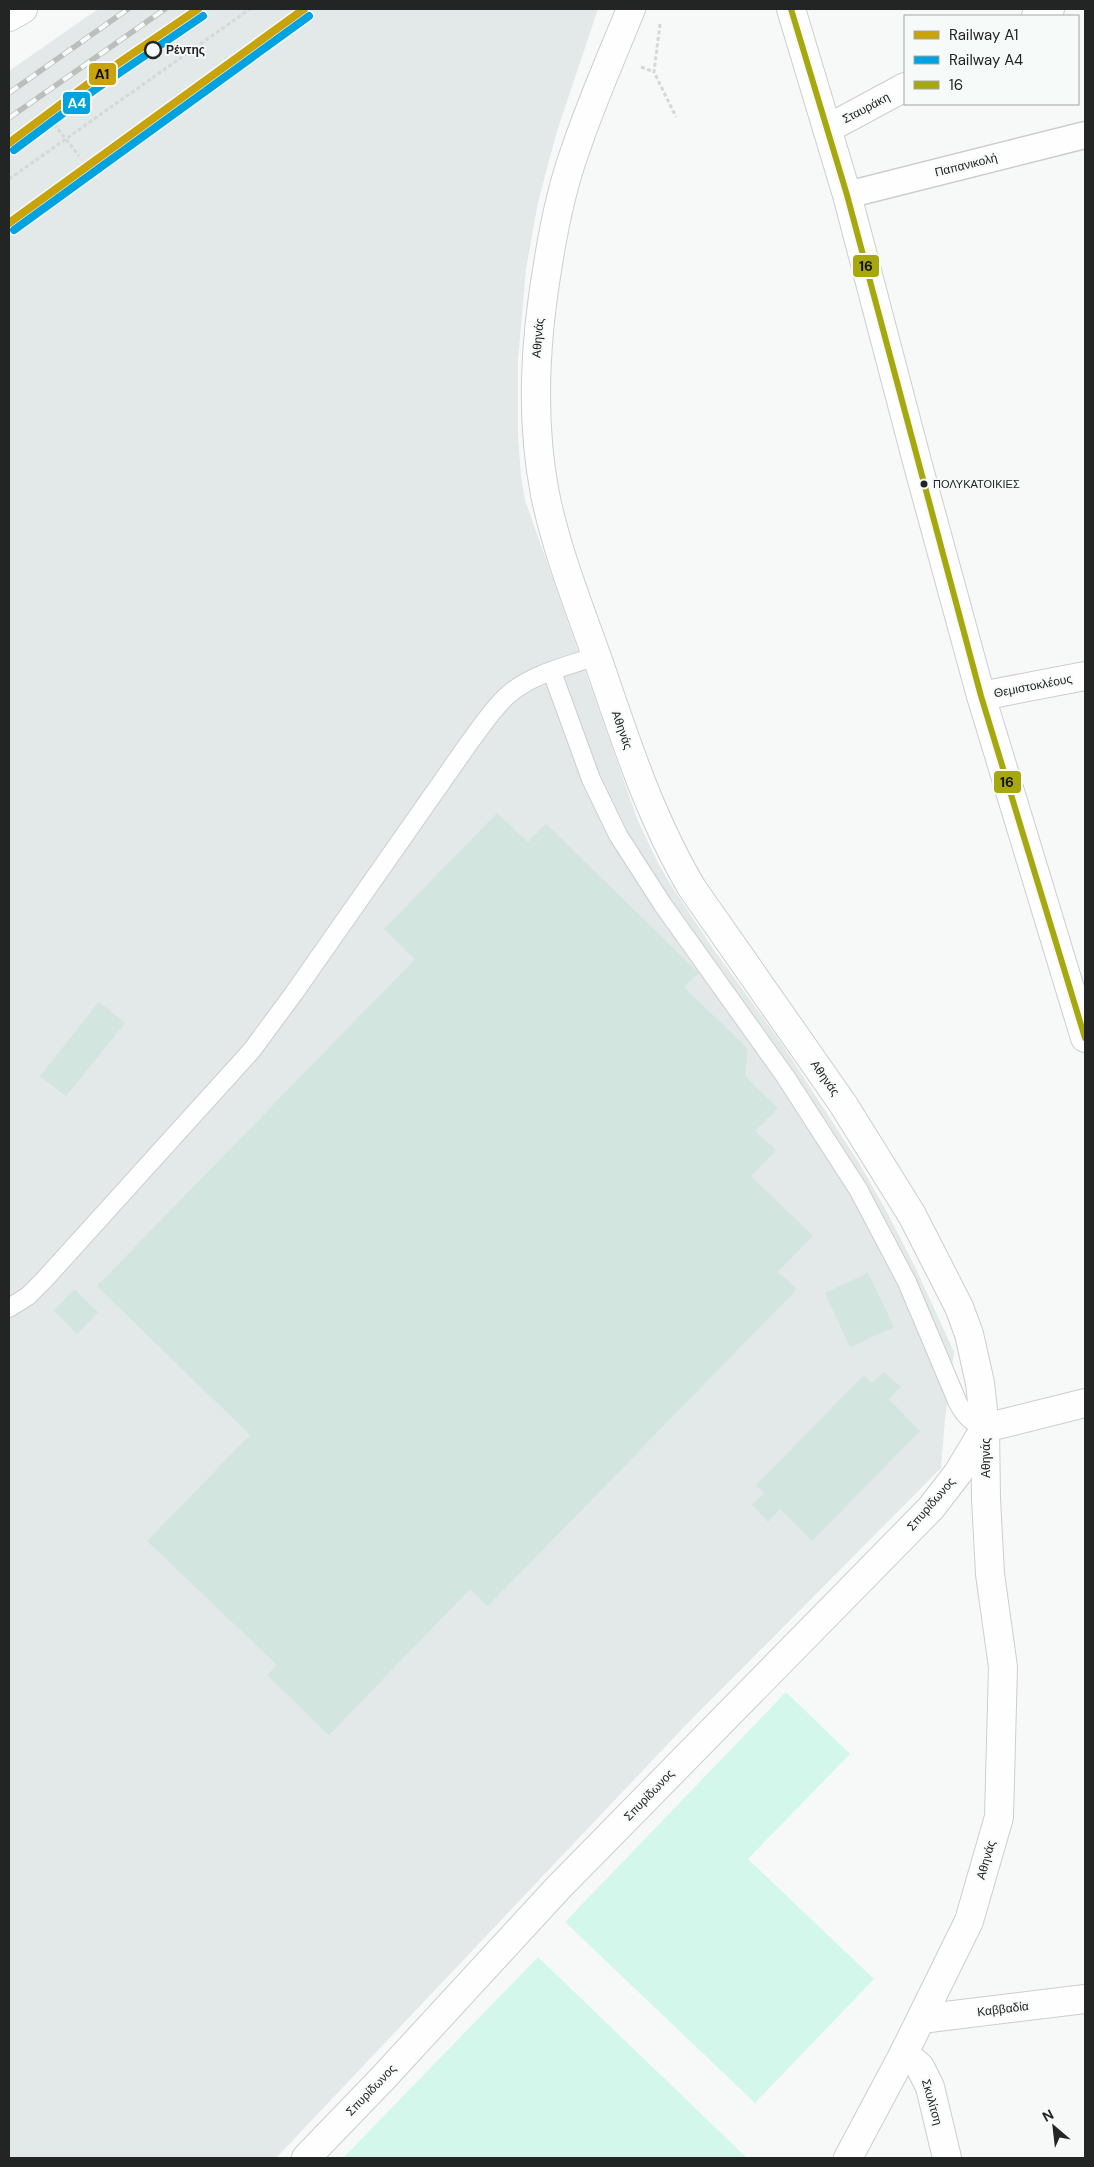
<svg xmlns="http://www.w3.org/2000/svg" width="1094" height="2167" font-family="'DM Sans',sans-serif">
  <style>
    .built { fill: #e2e9e8 }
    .green { fill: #d4f7ec }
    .building { fill: #d3e5df }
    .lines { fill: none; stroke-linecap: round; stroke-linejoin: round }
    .service-casing { stroke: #cccecd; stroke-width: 20 }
    .pedestrian-casing { stroke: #cccecd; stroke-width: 29 }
    .minor-casing { stroke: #cccecd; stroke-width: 30 }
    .tertiary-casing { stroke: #cccecd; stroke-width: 30 }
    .path { stroke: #d6d7d7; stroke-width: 3; stroke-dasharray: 4 2.5; stroke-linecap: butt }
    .service { stroke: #fefefe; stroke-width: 18 }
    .pedestrian { stroke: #fefefe; stroke-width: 26 }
    .minor { stroke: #fefefe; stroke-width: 28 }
    .tertiary { stroke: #fefefe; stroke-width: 28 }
    .rail-casing { stroke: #bcbebc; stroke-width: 5.5 }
    .rail { stroke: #f6faf8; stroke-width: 4; stroke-dasharray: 11; stroke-linecap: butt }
    .bus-1-casing { stroke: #f6faf8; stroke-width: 10 }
    .bus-1 { stroke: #a7a80e; stroke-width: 6 }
    .rail-1-casing { stroke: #f6faf8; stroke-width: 11 }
    .rail-2-casing { stroke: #f6faf8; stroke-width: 11 }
    .rail-1 { stroke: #c8a309; stroke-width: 8 }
    .rail-2 { stroke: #00a3e0; stroke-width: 8 }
    .stop-dot { fill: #f6faf8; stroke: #232524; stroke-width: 2.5 }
    .bus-dot { fill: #232524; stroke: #f6faf8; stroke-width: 2 }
    .labels { text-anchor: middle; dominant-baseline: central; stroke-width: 4; stroke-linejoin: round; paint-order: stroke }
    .bus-label { font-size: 11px; fill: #232524; stroke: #f6faf8; text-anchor: start }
    .stop-label { font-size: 12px; font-weight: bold; fill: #232524; stroke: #f6faf8; text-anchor: start }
    .street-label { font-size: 12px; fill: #232524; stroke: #f6faf8 }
    .line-badge { stroke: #f6faf8; stroke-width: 2 }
    .badge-label { font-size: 14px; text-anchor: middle; font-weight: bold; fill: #fff }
    .pale-badge-label { font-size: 14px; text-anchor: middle; font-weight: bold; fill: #111 }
  </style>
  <rect width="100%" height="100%" fill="#f7f9f8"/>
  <path class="built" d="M 98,9 L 598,9 L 557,131 L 538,202 L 526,269 L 518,360 L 518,436 L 521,477 L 525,500 L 638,821 L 658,863 L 671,885 L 714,950 L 782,1044 L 859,1163 L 888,1214 L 916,1269 L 954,1352 L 945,1419 L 941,1468 L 682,1729 L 276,2158 L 9,2158 L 9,71 Z"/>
  <g class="green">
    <path d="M 786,1692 L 850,1754 L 748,1859 L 874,1979 L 755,2103 L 565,1922 Z"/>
    <path d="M 538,1957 L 747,2158 L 343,2158 Z"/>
  </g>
  <g class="building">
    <path d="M 497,813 L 528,842 L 546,824 L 699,973 L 684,987 L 748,1049 L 745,1076 L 778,1108 L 755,1131 L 776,1150 L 751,1176 L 813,1236 L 778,1272 L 797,1289 L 488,1606 L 470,1589 L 329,1735 L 267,1675 L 277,1665 L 147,1541 L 250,1435 L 97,1286 L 415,959 L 384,929 Z"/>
    <path d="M 99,1002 L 125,1023 L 66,1096 L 40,1076 Z"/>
    <path d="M 868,1273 L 894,1327 L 850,1347 L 825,1293 Z"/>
    <path d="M 74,1289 L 98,1312 L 77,1334 L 54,1311 Z"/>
    <path d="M 884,1372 L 901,1387 L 889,1399 L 920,1431 L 812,1541 L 780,1509 L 768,1522 L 752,1505 L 764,1493 L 756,1485 L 864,1375 L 872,1383 Z"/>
  </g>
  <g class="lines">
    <g class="service-casing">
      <g id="service">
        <path d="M 552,672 L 591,779 L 618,835 L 663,905 L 785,1076 L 858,1189 L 907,1282 L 958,1403 C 965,1416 972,1423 985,1428"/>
        <path d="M 9,1308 L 28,1296 L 44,1280 L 252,1050 L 294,993 L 469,743 C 481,727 493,708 508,695 C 531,674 568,666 596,656"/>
      </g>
    </g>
    <g class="pedestrian-casing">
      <path id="pedestrian" d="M 847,195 L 1085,135"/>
    </g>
    <g class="minor-casing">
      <g id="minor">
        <path d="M 631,9 C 612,56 591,103 575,151 C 562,187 554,226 548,264 C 535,340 530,417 545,494 C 557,553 580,609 600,666 C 626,742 651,819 692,888 L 843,1104 L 912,1215 L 959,1307 L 969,1334 L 980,1383 L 985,1428 L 986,1499 L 990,1574 L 1003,1667 L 999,1817 L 969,1921 L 904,2053 L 848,2158"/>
        <path d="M 1036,16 L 1050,9"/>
        <path d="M 9,17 L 23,9"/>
        <path d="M 827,129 L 905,87"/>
        <path d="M 981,696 L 1085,676"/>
        <path d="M 985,1428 L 1085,1403"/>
        <path d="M 921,2019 L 1085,1999"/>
        <path d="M 904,2053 L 920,2067 L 930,2087 L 947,2158"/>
        <path d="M 306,2158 L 384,2077 L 558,1888 L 931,1508 L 958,1473 L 985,1428"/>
      </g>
    </g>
    <g class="tertiary-casing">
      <path id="tertiary" d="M 791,9 L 847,195 L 919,469 L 981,696 L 1085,1038"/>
    </g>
    <g class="path">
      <path d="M 660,24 L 654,72 L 676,117"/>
      <path d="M 641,67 L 654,72"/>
      <path d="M 54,124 L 79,156"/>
      <path d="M 9,179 L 250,9"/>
    </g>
    <use href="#service" class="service"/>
    <use href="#pedestrian" class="pedestrian"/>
    <use href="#minor" class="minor"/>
    <use href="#tertiary" class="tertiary"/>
    <g class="rail-casing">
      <g id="rail">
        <path d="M 9,93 L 128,9"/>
        <path d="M 9,118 L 165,9"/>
      </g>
    </g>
    <use href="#rail" class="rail"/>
    <g class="bus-1-casing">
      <path id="bus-1" d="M 791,9 L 847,195 L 981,696 L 1085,1038"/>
    </g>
    <use href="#bus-1" class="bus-1"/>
    <g class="rail-1-casing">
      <g id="rail-1">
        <path d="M 9,143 L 88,84 L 198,9"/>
        <path d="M 9,223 L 304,9"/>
      </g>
    </g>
    <g class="rail-2-casing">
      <g id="rail-2">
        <path d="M 14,150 L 93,91 L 203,16"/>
        <path d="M 14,230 L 309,16"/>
      </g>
    </g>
    <use href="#rail-1" class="rail-1"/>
    <use href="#rail-2" class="rail-2"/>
  </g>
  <circle class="stop-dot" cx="153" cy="50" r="8"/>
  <circle class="bus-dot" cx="924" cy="484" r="4.5"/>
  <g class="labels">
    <g class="bus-label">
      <text x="933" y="484">ΠΟΛΥΚΑΤΟΙΚΙΕΣ</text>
    </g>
    <g class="stop-label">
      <text x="166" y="50">Ρέντης</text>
    </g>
    <g class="street-label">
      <text transform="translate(866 108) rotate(-28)">Σταυράκη</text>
      <text transform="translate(966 165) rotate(-14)">Παπανικολή</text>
      <text transform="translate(538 338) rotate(-85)">Αθηνάς</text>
      <text transform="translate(1033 686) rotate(-11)">Θεμιστοκλέους</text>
      <text transform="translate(622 730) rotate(70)">Αθηνάς</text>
      <text transform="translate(825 1078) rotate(55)">Αθηνάς</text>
      <text transform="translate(986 1458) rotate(-90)">Αθηνάς</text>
      <text transform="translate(931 1504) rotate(-49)">Σπυρίδωνος</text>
      <text transform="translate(649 1795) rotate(-46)">Σπυρίδωνος</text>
      <text transform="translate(986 1860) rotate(-74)">Αθηνάς</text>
      <text transform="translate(1003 2009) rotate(-7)">Καββαδία</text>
      <text transform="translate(371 2090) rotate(-46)">Σπυρίδωνος</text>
      <text transform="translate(932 2102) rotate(74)">Σκυλίτση</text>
    </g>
  </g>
  <g class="line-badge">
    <rect x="88" y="62" width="29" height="24" rx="5" fill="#c8a309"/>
    <rect x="62" y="91" width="29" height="24" rx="5" fill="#00a3e0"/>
    <rect x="852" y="254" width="28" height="24" rx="5" fill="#a7a80e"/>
    <rect x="993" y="770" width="29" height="24" rx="5" fill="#a7a80e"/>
  </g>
  <g class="badge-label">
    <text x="77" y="108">A4</text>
  </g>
  <g class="pale-badge-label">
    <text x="102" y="79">A1</text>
    <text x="866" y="271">16</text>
    <text x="1007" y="787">16</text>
  </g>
  <rect width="1094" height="2167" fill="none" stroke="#232524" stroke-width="20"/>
  <rect x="904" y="15" width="175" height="90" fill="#f6faf8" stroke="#a2a5a3"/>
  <rect x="914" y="31" width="25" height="8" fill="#c8a309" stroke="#a2a5a3"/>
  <text x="949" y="40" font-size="15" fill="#232524">Railway A1</text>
  <rect x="914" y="56" width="25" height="8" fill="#00a3e0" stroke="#a2a5a3"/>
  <text x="949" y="65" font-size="15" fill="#232524">Railway A4</text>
  <rect x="914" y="81" width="25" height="8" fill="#a7a80e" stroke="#a2a5a3"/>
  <text x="949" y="90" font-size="15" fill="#232524">16</text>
  <g transform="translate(1054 2127) rotate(332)" stroke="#f6faf8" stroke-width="4" paint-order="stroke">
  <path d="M0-4L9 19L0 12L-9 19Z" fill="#232524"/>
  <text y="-8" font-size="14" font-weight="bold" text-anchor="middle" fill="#232524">N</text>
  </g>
</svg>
